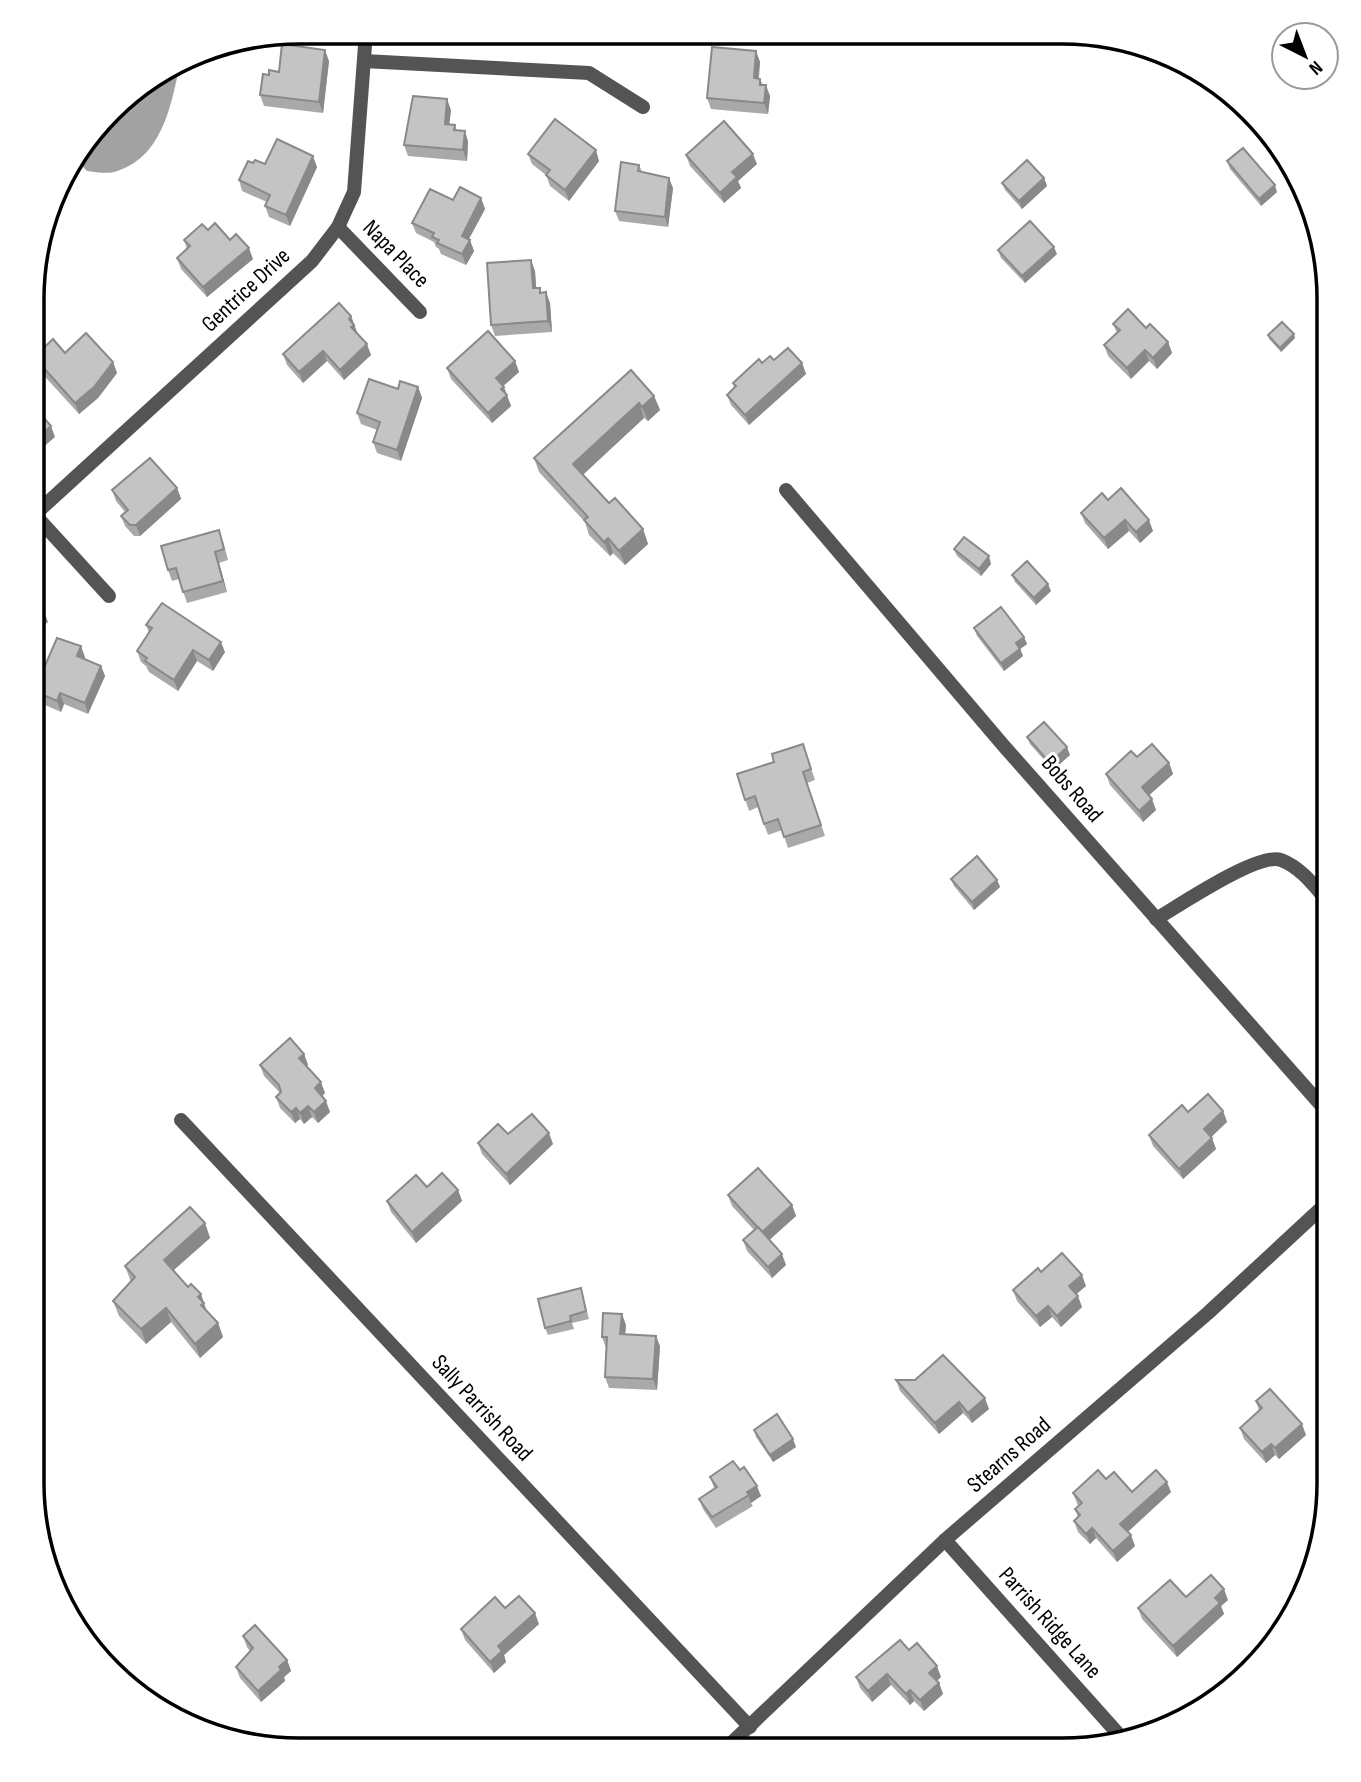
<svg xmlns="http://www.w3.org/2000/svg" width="1361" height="1782" font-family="'Sofia Sans Condensed',sans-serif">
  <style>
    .water { fill: #a2a2a2 }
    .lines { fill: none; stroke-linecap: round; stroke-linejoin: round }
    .minor { stroke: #545454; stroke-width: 14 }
    .wall { fill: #a9a9a9 }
    .shaded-wall { fill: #898989 }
    .building { fill: #c4c4c4; stroke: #898989; stroke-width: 2 }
    .labels { text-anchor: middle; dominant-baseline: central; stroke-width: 6; stroke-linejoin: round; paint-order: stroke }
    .street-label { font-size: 23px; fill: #000; stroke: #fff }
    .rim { fill: none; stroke: #000; stroke-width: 3.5 }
  </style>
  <rect width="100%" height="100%" fill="#fff"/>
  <path class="water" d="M 180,64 C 171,106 162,159 114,172 C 106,174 95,172 87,171 L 74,157 L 123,97 Z"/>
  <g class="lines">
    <g class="minor">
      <path d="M 364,61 L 589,73 L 643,107"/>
      <path d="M 338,227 L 420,312"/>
      <path d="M 786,490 L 1003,745 L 1329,1114"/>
      <path d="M 35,515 L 109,596"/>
      <path d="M 33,516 L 312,261 L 338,227 L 354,192 L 366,32"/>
      <path d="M 1156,919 C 1180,905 1258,852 1281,860 C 1302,868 1315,887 1329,903"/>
      <path d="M 181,1120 L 750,1727"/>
      <path d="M 945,1540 L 1121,1737"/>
      <path d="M 724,1750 L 945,1540 L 1208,1313 L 1329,1201"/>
    </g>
  </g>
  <g class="wall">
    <path d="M 623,32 L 676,33 L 673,46 Z"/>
    <path d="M 808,33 L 827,33 L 825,39 Z"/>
    <path d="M 756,51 L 760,62 L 759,79 L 760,79 L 763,85 L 770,96 L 768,114 L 711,109 L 707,98 Z"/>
    <path d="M 329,61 L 323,113 L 264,106 L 260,95 L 269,75 Z"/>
    <path d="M 1190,66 L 1225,86 L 1219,98 Z"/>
    <path d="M 451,110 L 449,125 L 455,125 L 457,131 L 465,131 L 468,142 L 467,161 L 408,156 L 404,145 Z"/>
    <path d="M 528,154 L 599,161 L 569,201 L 550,186 L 546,175 L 532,164 Z"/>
    <path d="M 686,155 L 757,164 L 738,181 L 741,188 L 724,203 L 690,166 Z"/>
    <path d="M 1227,161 L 1277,192 L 1261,206 L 1230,169 Z"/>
    <path d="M 253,163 L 317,167 L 290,226 L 269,217 L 265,206 L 267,202 L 242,191 L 239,180 Z"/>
    <path d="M 639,165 L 642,172 L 673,188 L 668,227 L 619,221 L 615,211 Z"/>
    <path d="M 1044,178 L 1047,186 L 1022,209 L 1005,190 L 1002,183 Z"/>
    <path d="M 481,198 L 485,209 L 469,239 L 474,251 L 466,265 L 441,254 L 439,249 L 436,247 L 434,242 L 416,233 L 412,223 L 453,200 Z"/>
    <path d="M 208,230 L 230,240 L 253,259 L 207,297 L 181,269 L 177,258 L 187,249 L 184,240 Z"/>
    <path d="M 998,250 L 1057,254 L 1025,283 L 1001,258 Z"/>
    <path d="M 535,271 L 536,288 L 542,293 L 550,303 L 552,332 L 495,336 L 491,325 Z"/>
    <path d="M 351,316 L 357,333 L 371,355 L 344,380 L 327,361 L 303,383 L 287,365 L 283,354 Z"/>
    <path d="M 1113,324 L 1146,328 L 1168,342 L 1172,353 L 1157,369 L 1149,361 L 1131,379 L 1108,356 L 1104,345 L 1117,333 Z"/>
    <path d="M 1268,335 L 1295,338 L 1281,352 L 1269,339 Z"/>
    <path d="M 65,353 L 113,362 L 117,373 L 98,398 L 79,414 L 37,368 L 34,357 Z"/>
    <path d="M 774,360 L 802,363 L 806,374 L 749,425 L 731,405 L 727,395 L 734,388 L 733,383 L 762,363 Z"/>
    <path d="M 515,361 L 519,372 L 503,386 L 511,406 L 492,423 L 451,379 L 447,368 Z"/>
    <path d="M 418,387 L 422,398 L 401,461 L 377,453 L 373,442 L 377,430 L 361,424 L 357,413 L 398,389 Z"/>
    <path d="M 654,396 L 660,410 L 648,421 L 644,418 L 583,475 L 609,503 L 643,529 L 648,544 L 625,565 L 613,553 L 610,556 L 589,535 L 585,522 L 539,472 L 534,458 Z"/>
    <path d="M 177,488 L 181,499 L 140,536 L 134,536 L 125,526 L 121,516 L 125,512 L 116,501 L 112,490 Z"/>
    <path d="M 1108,500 L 1153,531 L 1140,543 L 1129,531 L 1108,549 L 1085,523 L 1081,513 Z"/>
    <path d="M 223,541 L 228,560 L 219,563 L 227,592 L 187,603 L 179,579 L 172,581 L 168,570 Z"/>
    <path d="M 954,549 L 991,564 L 981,576 L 957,556 Z"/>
    <path d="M 1012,575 L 1051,591 L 1036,605 L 1015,582 Z"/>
    <path d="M 146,625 L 225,652 L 213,671 L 197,661 L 178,691 L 149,672 L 146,666 L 141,662 L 137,651 L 149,633 Z"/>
    <path d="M 974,628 L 1024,637 L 1027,644 L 1020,649 L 1023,656 L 1004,671 L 977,636 Z"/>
    <path d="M 85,657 L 84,659 L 101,666 L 105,676 L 88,714 L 64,704 L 61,712 L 38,702 L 34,691 Z"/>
    <path d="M 1027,737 L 1070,755 L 1053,770 L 1030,744 Z"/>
    <path d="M 803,744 L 815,780 L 807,783 L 825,836 L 788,848 L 782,830 L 768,835 L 758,807 L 749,811 L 737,774 L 774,762 Z"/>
    <path d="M 1137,757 L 1169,763 L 1173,774 L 1149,795 L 1156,810 L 1143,822 L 1110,785 L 1106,774 Z"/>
    <path d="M 951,879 L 997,880 L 1000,887 L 974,910 L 954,886 Z"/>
    <path d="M 304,1054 L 308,1065 L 307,1066 L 325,1093 L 322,1096 L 330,1112 L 318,1123 L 312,1117 L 304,1124 L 300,1119 L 295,1123 L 280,1108 L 276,1097 L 280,1093 L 264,1076 L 260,1065 Z"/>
    <path d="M 1223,1111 L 1227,1122 L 1211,1137 L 1216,1149 L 1183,1179 L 1153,1146 L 1149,1135 L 1188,1112 Z"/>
    <path d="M 508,1134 L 553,1144 L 510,1185 L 482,1154 L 478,1143 Z"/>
    <path d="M 427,1187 L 458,1190 L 462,1201 L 416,1243 L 391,1212 L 387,1201 Z"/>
    <path d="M 728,1195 L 792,1205 L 796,1216 L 769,1240 L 786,1265 L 772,1278 L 747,1251 L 743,1240 L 754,1230 L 732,1206 Z"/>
    <path d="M 205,1223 L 210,1238 L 174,1270 L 188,1287 L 201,1294 L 206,1311 L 218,1323 L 223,1337 L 200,1358 L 171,1322 L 146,1344 L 119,1316 L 113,1301 L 131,1282 L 125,1266 Z"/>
    <path d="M 1041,1272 L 1086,1286 L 1076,1294 L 1082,1307 L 1061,1327 L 1052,1317 L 1040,1327 L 1017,1301 L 1013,1290 Z"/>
    <path d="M 581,1288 L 589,1319 L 572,1323 L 574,1329 L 548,1335 L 545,1328 Z"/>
    <path d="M 1329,1300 L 1329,1330 L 1321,1321 L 1317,1310 Z"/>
    <path d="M 626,1325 L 625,1334 L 660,1346 L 657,1390 L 609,1388 L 605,1377 L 606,1348 L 602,1337 Z"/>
    <path d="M 896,1380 L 915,1380 L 989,1409 L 972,1423 L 963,1413 L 939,1434 L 900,1391 Z"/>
    <path d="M 1256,1401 L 1306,1435 L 1279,1459 L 1275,1455 L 1266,1463 L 1244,1439 L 1240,1428 L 1259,1411 Z"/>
    <path d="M 754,1430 L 796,1447 L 773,1462 L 756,1437 Z"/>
    <path d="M 740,1470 L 761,1496 L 751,1503 L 753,1506 L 716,1528 L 703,1509 L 699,1499 L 714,1488 L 710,1477 Z"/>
    <path d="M 1106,1479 L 1132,1492 L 1171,1492 L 1128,1532 L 1135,1546 L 1117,1562 L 1096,1538 L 1090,1544 L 1078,1532 L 1074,1521 L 1078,1517 L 1075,1509 L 1078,1506 L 1073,1493 Z"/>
    <path d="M 1186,1597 L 1228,1600 L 1221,1606 L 1224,1614 L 1177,1657 L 1142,1619 L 1138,1608 Z"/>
    <path d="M 505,1608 L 539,1624 L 504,1655 L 506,1662 L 494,1673 L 465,1640 L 461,1629 Z"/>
    <path d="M 243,1636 L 287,1660 L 291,1671 L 284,1677 L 285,1681 L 261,1702 L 240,1678 L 236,1667 L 250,1651 L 247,1647 Z"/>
    <path d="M 909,1650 L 941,1677 L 937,1681 L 939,1683 L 943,1694 L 924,1711 L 914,1701 L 910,1705 L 891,1685 L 872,1702 L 860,1688 L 856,1677 Z"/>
  </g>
  <g class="shaded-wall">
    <path d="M 670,33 L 676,33 L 673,46 L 669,35 Z"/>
    <path d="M 325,50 L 329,61 L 323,113 L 319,102 Z"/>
    <path d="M 756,51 L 760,62 L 757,89 L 754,78 Z"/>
    <path d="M 1219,83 L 1225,86 L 1228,90 L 1219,98 L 1215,88 Z"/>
    <path d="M 766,85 L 770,96 L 768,114 L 764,103 Z"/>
    <path d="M 447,99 L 451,110 L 448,135 L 445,124 Z"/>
    <path d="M 465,131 L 468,142 L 467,161 L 463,150 Z"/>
    <path d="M 596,150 L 599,161 L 569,201 L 565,190 Z"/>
    <path d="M 753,154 L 757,164 L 738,181 L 741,188 L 724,203 L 720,193 L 732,172 Z"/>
    <path d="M 313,156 L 317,167 L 290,226 L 286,215 Z"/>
    <path d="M 669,178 L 673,188 L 668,227 L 665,217 Z"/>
    <path d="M 1044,178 L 1047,186 L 1022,209 L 1019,201 Z"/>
    <path d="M 1275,185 L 1277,192 L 1261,206 L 1259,199 Z"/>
    <path d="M 481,198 L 485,209 L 465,246 L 462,236 Z"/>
    <path d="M 470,240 L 474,251 L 466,265 L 462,254 Z"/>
    <path d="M 1054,247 L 1057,254 L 1025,283 L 1022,276 Z"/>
    <path d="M 249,248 L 253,259 L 207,297 L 203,287 Z"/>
    <path d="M 531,260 L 535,271 L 537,299 L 533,288 Z"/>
    <path d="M 546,292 L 550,303 L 552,332 L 548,321 Z"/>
    <path d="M 351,316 L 358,335 L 355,338 L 349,319 Z"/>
    <path d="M 1294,334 L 1295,338 L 1281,352 L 1280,348 Z"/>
    <path d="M 1168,342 L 1172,353 L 1157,369 L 1153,358 Z"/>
    <path d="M 367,344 L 371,355 L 344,380 L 340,370 Z"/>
    <path d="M 1145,350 L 1149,361 L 1131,379 L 1127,368 Z"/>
    <path d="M 323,351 L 327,361 L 303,383 L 299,372 Z"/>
    <path d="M 515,361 L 519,372 L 500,389 L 496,378 Z"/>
    <path d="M 113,362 L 117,373 L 98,398 L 79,414 L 75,403 Z"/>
    <path d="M 802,363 L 806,374 L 749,425 L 745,415 Z"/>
    <path d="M 418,387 L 422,398 L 401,461 L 397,450 Z"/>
    <path d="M 504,387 L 511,406 L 492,423 L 488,413 L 501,389 Z"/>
    <path d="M 654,396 L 660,410 L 648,421 L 642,407 Z"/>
    <path d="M 639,403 L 644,418 L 578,479 L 573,464 Z"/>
    <path d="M 51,426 L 55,437 L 33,456 L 33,442 Z"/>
    <path d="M 177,488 L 181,499 L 140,536 L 136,525 Z"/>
    <path d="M 1125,520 L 1129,531 L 1108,549 L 1104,538 Z"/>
    <path d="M 1149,520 L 1153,531 L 1140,543 L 1136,532 Z"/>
    <path d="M 643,529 L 648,544 L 625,565 L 619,551 Z"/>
    <path d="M 608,538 L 613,553 L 610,556 L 604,542 Z"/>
    <path d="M 215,552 L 219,563 L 227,592 L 223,581 Z"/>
    <path d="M 989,556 L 991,564 L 981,576 L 979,569 Z"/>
    <path d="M 1048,584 L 1051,591 L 1036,605 L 1034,598 Z"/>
    <path d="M 44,611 L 48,622 L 33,634 L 33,620 Z"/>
    <path d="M 1024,637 L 1027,644 L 1020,649 L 1023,656 L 1004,671 L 1001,663 L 1016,643 Z"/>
    <path d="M 221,642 L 225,652 L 213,671 L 209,660 Z"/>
    <path d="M 81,646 L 85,657 L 81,667 L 77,656 Z"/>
    <path d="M 193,650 L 197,661 L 178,691 L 174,680 Z"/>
    <path d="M 101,666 L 105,676 L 88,714 L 85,703 Z"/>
    <path d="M 60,693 L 64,704 L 61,712 L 57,701 Z"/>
    <path d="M 1067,747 L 1070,755 L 1053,770 L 1050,763 Z"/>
    <path d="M 1169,763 L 1173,774 L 1146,798 L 1142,787 Z"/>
    <path d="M 1152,799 L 1156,810 L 1143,822 L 1139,811 Z"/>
    <path d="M 997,880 L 1000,887 L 974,910 L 972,902 Z"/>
    <path d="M 304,1054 L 308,1065 L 303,1069 L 299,1058 Z"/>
    <path d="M 321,1082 L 325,1093 L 319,1099 L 315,1088 Z"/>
    <path d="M 326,1101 L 330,1112 L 318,1123 L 314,1112 Z"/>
    <path d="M 308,1106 L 312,1117 L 304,1124 L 300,1113 Z"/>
    <path d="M 296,1108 L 300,1119 L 295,1123 L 291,1112 Z"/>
    <path d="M 1223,1111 L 1227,1122 L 1208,1140 L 1204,1129 Z"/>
    <path d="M 549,1133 L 553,1144 L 510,1185 L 506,1174 Z"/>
    <path d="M 1212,1138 L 1216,1149 L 1183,1179 L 1179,1169 Z"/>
    <path d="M 458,1190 L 462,1201 L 416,1243 L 412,1232 Z"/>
    <path d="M 792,1205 L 796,1216 L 766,1243 L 762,1232 Z"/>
    <path d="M 205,1223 L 210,1238 L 169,1274 L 164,1260 Z"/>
    <path d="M 782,1254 L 786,1265 L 772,1278 L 768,1267 Z"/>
    <path d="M 1082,1275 L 1086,1286 L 1073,1297 L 1069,1286 Z"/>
    <path d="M 201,1294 L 209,1318 L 207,1320 L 198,1297 Z"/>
    <path d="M 1078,1296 L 1082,1307 L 1061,1327 L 1057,1316 Z"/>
    <path d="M 1048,1306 L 1052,1317 L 1040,1327 L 1036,1316 Z"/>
    <path d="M 166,1308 L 171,1322 L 146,1344 L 141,1329 Z"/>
    <path d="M 622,1314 L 626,1325 L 624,1345 L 620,1334 Z"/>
    <path d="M 218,1323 L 223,1337 L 200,1358 L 195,1344 Z"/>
    <path d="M 656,1336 L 660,1346 L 657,1390 L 653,1379 Z"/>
    <path d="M 985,1398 L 989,1409 L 972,1423 L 968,1413 Z"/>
    <path d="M 959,1402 L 963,1413 L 939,1434 L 935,1423 Z"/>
    <path d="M 1302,1424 L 1306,1435 L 1279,1459 L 1275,1448 Z"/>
    <path d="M 793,1439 L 796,1447 L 773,1462 L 770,1455 Z"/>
    <path d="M 1271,1444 L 1275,1455 L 1266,1463 L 1262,1452 Z"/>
    <path d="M 1167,1482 L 1171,1492 L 1124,1535 L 1120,1524 Z"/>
    <path d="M 757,1486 L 761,1496 L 751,1503 L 747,1492 Z"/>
    <path d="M 1092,1528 L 1096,1538 L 1090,1544 L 1086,1534 Z"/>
    <path d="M 1131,1535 L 1135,1546 L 1117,1562 L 1113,1551 Z"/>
    <path d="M 1224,1589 L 1228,1600 L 1221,1606 L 1224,1614 L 1177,1657 L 1173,1646 L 1215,1598 Z"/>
    <path d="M 535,1613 L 539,1624 L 504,1655 L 506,1662 L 494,1673 L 490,1662 L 498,1646 Z"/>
    <path d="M 287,1660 L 291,1671 L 284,1677 L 285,1681 L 261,1702 L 258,1691 L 279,1667 Z"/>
    <path d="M 937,1666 L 941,1677 L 933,1684 L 929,1673 Z"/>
    <path d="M 887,1674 L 891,1685 L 872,1702 L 868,1691 Z"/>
    <path d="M 939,1683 L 943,1694 L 924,1711 L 920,1700 Z"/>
    <path d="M 910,1690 L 914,1701 L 910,1705 L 906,1694 Z"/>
  </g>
  <g class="building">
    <path d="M 658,33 L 670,33 L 669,35 Z"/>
    <path d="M 282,44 L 325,50 L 319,102 L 260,95 L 263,74 L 269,75 L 269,70 L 279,72 Z"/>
    <path d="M 712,47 L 756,51 L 754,78 L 760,79 L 760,85 L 766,85 L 764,103 L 707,98 Z"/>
    <path d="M 1202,73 L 1219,83 L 1215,88 Z"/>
    <path d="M 413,96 L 447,99 L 445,124 L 455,125 L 454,130 L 465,131 L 463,150 L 404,145 Z"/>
    <path d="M 555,119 L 596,150 L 565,190 L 546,175 L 550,170 L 528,154 Z"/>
    <path d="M 724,121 L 753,154 L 732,172 L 737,177 L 720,193 L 686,155 Z"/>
    <path d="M 277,139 L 313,156 L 286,215 L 265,206 L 270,195 L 239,180 L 248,161 L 253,163 L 255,160 L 265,164 Z"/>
    <path d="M 1243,148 L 1275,185 L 1259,199 L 1227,161 Z"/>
    <path d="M 1027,160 L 1044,178 L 1019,201 L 1002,183 Z"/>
    <path d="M 621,162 L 639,165 L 638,171 L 669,178 L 665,217 L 615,211 Z"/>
    <path d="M 460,187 L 481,198 L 462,236 L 470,240 L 462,254 L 437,243 L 439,240 L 432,237 L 434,233 L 412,223 L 430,189 L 453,200 Z"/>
    <path d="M 1030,221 L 1054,247 L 1022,276 L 998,250 Z"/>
    <path d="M 215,223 L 230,240 L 236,234 L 249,248 L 203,287 L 177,258 L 190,246 L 184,240 L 202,224 L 208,230 Z"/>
    <path d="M 531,260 L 533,288 L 540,288 L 540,293 L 546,292 L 548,321 L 491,325 L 487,263 Z"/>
    <path d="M 339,303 L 351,316 L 349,319 L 354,325 L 351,327 L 367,344 L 340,370 L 323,351 L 299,372 L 283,354 Z"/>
    <path d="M 1128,309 L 1146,328 L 1150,324 L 1168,342 L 1153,358 L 1145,350 L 1127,368 L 1104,345 L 1120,330 L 1113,324 Z"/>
    <path d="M 1282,322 L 1294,334 L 1280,348 L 1268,335 Z"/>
    <path d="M 488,331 L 515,361 L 496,378 L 504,387 L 501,389 L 507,395 L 488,413 L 447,368 Z"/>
    <path d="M 86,333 L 113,362 L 94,387 L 75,403 L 34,357 L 53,339 L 65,353 Z"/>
    <path d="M 788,348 L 802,363 L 745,415 L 727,395 L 736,386 L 733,383 L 759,359 L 762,363 L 770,356 L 774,360 Z"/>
    <path d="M 631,370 L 654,396 L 642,407 L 639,403 L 573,464 L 609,503 L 615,498 L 643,529 L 619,551 L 608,538 L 604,542 L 584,520 L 588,517 L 534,458 Z"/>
    <path d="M 369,379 L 398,389 L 400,381 L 418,387 L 397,450 L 373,442 L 380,422 L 357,413 Z"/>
    <path d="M 34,407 L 51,426 L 33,442 Z"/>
    <path d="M 150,458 L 177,488 L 136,525 L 130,525 L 121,516 L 128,510 L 112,490 Z"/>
    <path d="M 1121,488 L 1149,520 L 1136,532 L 1125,520 L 1104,538 L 1081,513 L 1102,493 L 1108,500 Z"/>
    <path d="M 219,530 L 224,549 L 215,552 L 223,581 L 183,592 L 176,568 L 168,570 L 161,546 Z"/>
    <path d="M 964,537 L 989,556 L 979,569 L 954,549 Z"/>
    <path d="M 1027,561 L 1048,584 L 1034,598 L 1012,575 Z"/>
    <path d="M 33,598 L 44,611 L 33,620 Z"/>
    <path d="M 162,603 L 221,642 L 209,660 L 193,650 L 174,680 L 145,661 L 147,658 L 137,651 L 152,628 L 146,625 Z"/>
    <path d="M 1001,607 L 1024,637 L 1016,643 L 1020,649 L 1001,663 L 974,628 Z"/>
    <path d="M 57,638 L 81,646 L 77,656 L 101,666 L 85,703 L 60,693 L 57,701 L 34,691 Z"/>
    <path d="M 1044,722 L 1067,747 L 1050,763 L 1027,737 Z"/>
    <path d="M 803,744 L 811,769 L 803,772 L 821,825 L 784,837 L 778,819 L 764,824 L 755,796 L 745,800 L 737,774 L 774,762 L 772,754 Z"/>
    <path d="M 1152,744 L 1169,763 L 1142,787 L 1152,799 L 1139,811 L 1106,774 L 1131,751 L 1137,757 Z"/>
    <path d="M 977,856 L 997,880 L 972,902 L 951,879 Z"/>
    <path d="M 290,1038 L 304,1054 L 299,1058 L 321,1082 L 315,1088 L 326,1101 L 314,1112 L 308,1106 L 300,1113 L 296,1108 L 291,1112 L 276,1097 L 281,1092 L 279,1085 L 260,1065 Z"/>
    <path d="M 1208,1094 L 1223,1111 L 1204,1129 L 1212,1138 L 1179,1169 L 1149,1135 L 1182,1105 L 1188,1112 Z"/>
    <path d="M 532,1114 L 549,1133 L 506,1174 L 478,1143 L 498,1124 L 508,1134 Z"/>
    <path d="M 758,1168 L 792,1205 L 762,1232 L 728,1195 Z"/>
    <path d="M 442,1173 L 458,1190 L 412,1232 L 387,1201 L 416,1175 L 427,1187 Z"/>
    <path d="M 190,1207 L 205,1223 L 164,1260 L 188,1287 L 191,1284 L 201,1294 L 198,1297 L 204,1303 L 201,1305 L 218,1323 L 195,1344 L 166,1308 L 141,1329 L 113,1301 L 135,1277 L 125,1266 Z"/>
    <path d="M 758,1227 L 782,1254 L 768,1267 L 743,1240 Z"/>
    <path d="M 1062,1253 L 1082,1275 L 1069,1286 L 1078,1296 L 1057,1316 L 1048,1306 L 1036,1316 L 1013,1290 L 1038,1268 L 1041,1272 Z"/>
    <path d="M 581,1288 L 586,1311 L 570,1316 L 571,1321 L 545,1328 L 538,1299 Z"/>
    <path d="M 1329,1300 L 1329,1323 L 1317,1310 Z"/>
    <path d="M 603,1313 L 622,1314 L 620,1334 L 656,1336 L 653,1379 L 605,1377 L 607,1337 L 602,1337 Z"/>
    <path d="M 943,1355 L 985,1398 L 968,1413 L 959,1402 L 935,1423 L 896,1380 L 915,1380 Z"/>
    <path d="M 1270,1389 L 1302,1424 L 1275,1448 L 1271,1444 L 1262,1452 L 1240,1428 L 1262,1408 L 1256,1401 Z"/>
    <path d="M 777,1414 L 793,1439 L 770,1455 L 754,1430 Z"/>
    <path d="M 733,1461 L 740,1470 L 744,1467 L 757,1486 L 747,1492 L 749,1495 L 712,1517 L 699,1499 L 717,1487 L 710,1477 Z"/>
    <path d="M 1098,1470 L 1106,1479 L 1114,1472 L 1132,1492 L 1156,1470 L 1167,1482 L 1120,1524 L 1131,1535 L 1113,1551 L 1092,1528 L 1086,1534 L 1074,1521 L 1080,1515 L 1075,1509 L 1082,1503 L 1073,1493 Z"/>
    <path d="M 1211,1575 L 1224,1589 L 1215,1598 L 1220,1603 L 1173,1646 L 1138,1608 L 1170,1580 L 1186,1597 Z"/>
    <path d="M 519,1596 L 535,1613 L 498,1646 L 502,1651 L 490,1662 L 461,1629 L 495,1597 L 505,1608 Z"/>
    <path d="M 255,1625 L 287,1660 L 279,1667 L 281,1670 L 258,1691 L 236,1667 L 253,1648 L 243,1636 Z"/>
    <path d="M 900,1640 L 909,1650 L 917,1643 L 937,1666 L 929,1673 L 939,1683 L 920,1700 L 910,1690 L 906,1694 L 887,1674 L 868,1691 L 856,1677 Z"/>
  </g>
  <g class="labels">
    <g class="street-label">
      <text transform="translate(396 254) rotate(46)">Napa Place</text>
      <text transform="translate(246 290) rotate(-43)">Gentrice Drive</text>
      <text transform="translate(1072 789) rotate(49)">Bobs Road</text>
      <text transform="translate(482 1408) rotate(47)">Sally Parrish Road</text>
      <text transform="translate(1009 1455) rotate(-41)">Stearns Road</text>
      <text transform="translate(1050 1623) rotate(48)">Parrish Ridge Lane</text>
    </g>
  </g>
  <path d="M0 0H1361V1782H0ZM299 44H1062A255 255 0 0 1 1317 299V1483A255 255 0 0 1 1062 1738H299A255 255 0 0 1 44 1483V299A255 255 0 0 1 299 44Z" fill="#fff" fill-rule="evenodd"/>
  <path class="rim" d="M299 44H1062A255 255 0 0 1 1317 299V1483A255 255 0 0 1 1062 1738H299A255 255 0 0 1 44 1483V299A255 255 0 0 1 299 44Z"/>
  <g transform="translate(1305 56) rotate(138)"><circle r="33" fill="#ffffff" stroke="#999999" stroke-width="2"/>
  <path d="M0-5L12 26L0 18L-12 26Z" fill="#000000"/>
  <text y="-10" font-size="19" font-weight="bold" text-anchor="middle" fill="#000000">N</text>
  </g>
</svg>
